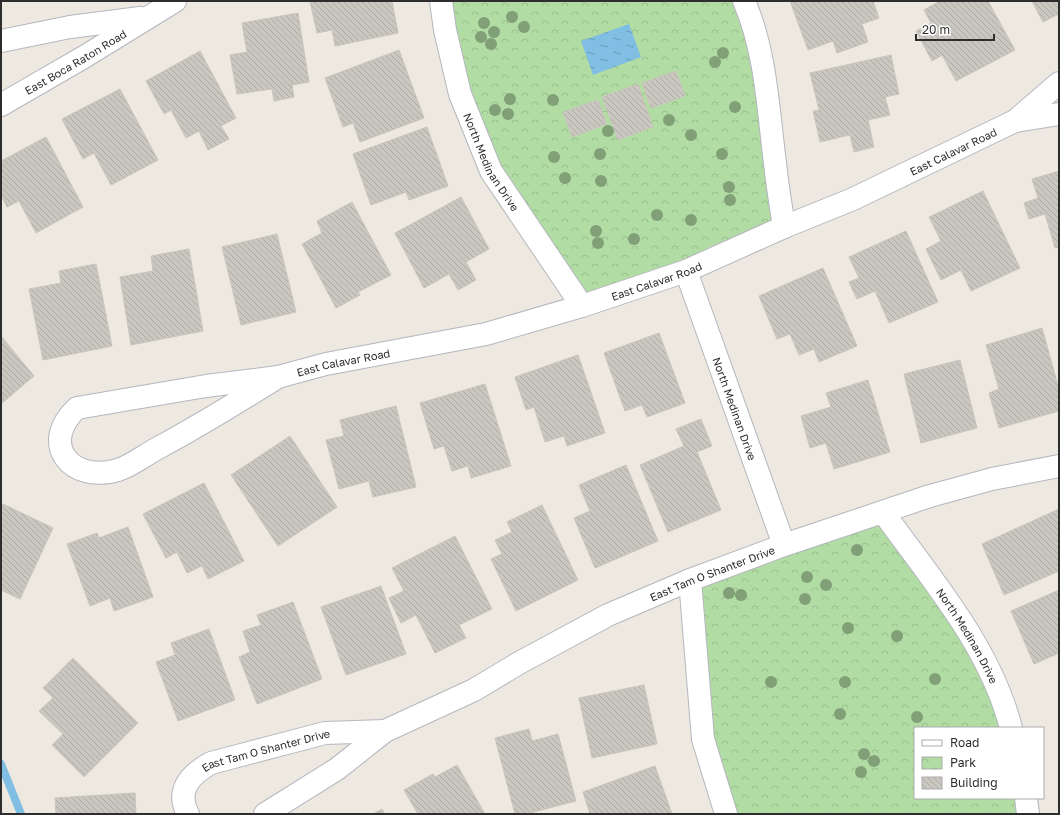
<svg xmlns="http://www.w3.org/2000/svg" width="1060" height="815" font-family="'Golos Text',sans-serif">
  <style>
    .park { fill: url(#park-crowns) }
    .water { fill: url(#water-ripples) }
    .lines { fill: none; stroke-linecap: round; stroke-linejoin: round }
    .stream { stroke: #80bee3; stroke-width: 8 }
    .building { fill: url(#building-back-hatch); stroke: #c9c5bb }
    .minor-casing { stroke: #b5b6bf; stroke-width: 24 }
    .minor { stroke: #fff; stroke-width: 22 }
    .tree { fill: #81a078 }
    .labels { text-anchor: middle; dominant-baseline: central; stroke-width: 3.5; stroke-linejoin: round; paint-order: stroke }
    .street-label { font-size: 11px; fill: #2d2d2d; stroke: #fff }
  </style>
  <defs>
    <pattern id="park-crowns" width="20" height="18" patternUnits="userSpaceOnUse"><rect width="20" height="18" fill="#b1dda4"/><path d="M2 6a3 3 0 1 1 6 0M12 15a3 3 0 1 1 6 0" fill="none" stroke="#99be8e"/></pattern>
    <pattern id="water-ripples" width="26" height="14" patternUnits="userSpaceOnUse"><rect width="26" height="14" fill="#80bee3"/><path d="M2 4q2-2 4 0t4 0M15 11q2-2 4 0t4 0" fill="none" stroke="#699bb8"/></pattern>
    <pattern id="building-back-hatch" width="6" height="6" patternUnits="userSpaceOnUse"><rect width="6" height="6" fill="#c9c7bf"/><path d="M-1 5l2 2M0 0l6 6M5-1l2 2" fill="none" stroke="#adaba4"/></pattern>
  </defs>
  <rect width="100%" height="100%" fill="#ede9e1"/>
  <g class="park">
    <path d="M 441,1 L 744,1 L 784,227 L 582,306 L 491,171 Z"/>
    <path d="M 883,512 L 923,567 L 1011,728 L 915,728 L 915,798 L 1026,798 L 1028,814 L 726,814 L 703,739 L 690,580 Z"/>
  </g>
  <path class="water" d="M 629,24 L 641,57 L 593,75 L 581,41 Z"/>
  <g class="lines">
    <path class="stream" d="M 1,764 L 21,814"/>
  </g>
  <g class="building">
    <path d="M 310,1 L 392,1 L 398,33 L 335,46 L 332,30 L 317,33 Z"/>
    <path d="M 790,1 L 873,1 L 879,18 L 862,24 L 868,42 L 837,53 L 833,41 L 808,50 Z"/>
    <path d="M 940,1 L 988,1 L 1015,50 L 956,81 L 942,55 L 932,61 L 916,31 L 931,23 L 924,10 Z"/>
    <path d="M 1032,1 L 1059,1 L 1059,14 L 1043,22 Z"/>
    <path d="M 298,13 L 309,82 L 292,85 L 294,97 L 274,101 L 272,89 L 237,94 L 230,55 L 247,52 L 242,23 Z"/>
    <path d="M 399,50 L 424,118 L 360,142 L 353,123 L 343,127 L 325,78 Z"/>
    <path d="M 200,51 L 236,118 L 221,126 L 229,139 L 208,150 L 199,131 L 186,138 L 171,110 L 164,114 L 146,81 Z"/>
    <path d="M 891,55 L 899,94 L 885,97 L 890,115 L 868,120 L 874,147 L 854,152 L 850,135 L 820,142 L 813,111 L 819,110 L 810,73 Z"/>
    <path d="M 676,71 L 685,96 L 651,108 L 642,83 Z"/>
    <path d="M 638,84 L 653,127 L 618,140 L 602,97 Z"/>
    <path d="M 120,89 L 158,160 L 111,185 L 94,153 L 83,159 L 62,119 Z"/>
    <path d="M 598,100 L 607,124 L 572,137 L 563,112 Z"/>
    <path d="M 427,127 L 448,186 L 409,200 L 406,192 L 371,205 L 353,154 Z"/>
    <path d="M 46,137 L 83,207 L 36,233 L 19,201 L 7,207 L 1,195 L 1,161 Z"/>
    <path d="M 1059,171 L 1059,247 L 1055,248 L 1045,214 L 1029,219 L 1024,203 L 1038,198 L 1032,179 Z"/>
    <path d="M 983,191 L 1020,268 L 971,291 L 961,270 L 941,280 L 926,249 L 941,241 L 929,217 Z"/>
    <path d="M 461,197 L 489,249 L 466,262 L 476,280 L 458,290 L 449,274 L 424,288 L 395,233 Z"/>
    <path d="M 352,202 L 391,275 L 358,292 L 360,295 L 336,308 L 302,244 L 322,233 L 317,221 Z"/>
    <path d="M 906,231 L 938,302 L 889,323 L 875,291 L 857,299 L 849,282 L 859,278 L 849,257 Z"/>
    <path d="M 277,234 L 296,312 L 241,325 L 222,247 Z"/>
    <path d="M 189,249 L 203,331 L 131,345 L 120,277 L 153,271 L 151,256 Z"/>
    <path d="M 96,264 L 112,346 L 43,360 L 29,289 L 61,283 L 59,271 Z"/>
    <path d="M 823,268 L 857,346 L 819,362 L 814,349 L 799,355 L 790,334 L 777,339 L 759,296 Z"/>
    <path d="M 1042,328 L 1059,389 L 1059,411 L 999,428 L 989,393 L 999,389 L 986,345 Z"/>
    <path d="M 659,333 L 685,403 L 647,417 L 642,405 L 625,411 L 604,353 Z"/>
    <path d="M 1,336 L 34,376 L 1,404 Z"/>
    <path d="M 578,355 L 605,433 L 567,446 L 564,436 L 545,442 L 534,407 L 526,410 L 515,377 Z"/>
    <path d="M 960,360 L 977,428 L 921,443 L 904,374 Z"/>
    <path d="M 868,380 L 890,452 L 834,469 L 826,443 L 810,448 L 801,416 L 831,407 L 826,393 Z"/>
    <path d="M 485,384 L 511,466 L 471,478 L 468,466 L 452,471 L 444,446 L 434,449 L 420,403 Z"/>
    <path d="M 396,406 L 416,487 L 373,497 L 369,481 L 339,489 L 326,440 L 344,436 L 340,420 Z"/>
    <path d="M 701,419 L 712,446 L 697,452 L 721,510 L 668,532 L 640,465 L 684,446 L 676,429 Z"/>
    <path d="M 290,436 L 337,507 L 278,546 L 231,475 Z"/>
    <path d="M 626,465 L 658,541 L 595,568 L 574,518 L 590,511 L 579,485 Z"/>
    <path d="M 204,483 L 244,561 L 208,579 L 202,566 L 187,573 L 177,552 L 166,558 L 143,514 Z"/>
    <path d="M 3,504 L 53,528 L 20,599 L 1,590 L 1,508 Z"/>
    <path d="M 542,505 L 578,580 L 516,611 L 491,559 L 502,554 L 495,540 L 512,532 L 507,522 Z"/>
    <path d="M 1059,509 L 1059,571 L 1004,595 L 982,544 Z"/>
    <path d="M 128,527 L 153,597 L 114,611 L 110,598 L 90,606 L 67,544 L 97,533 L 99,538 Z"/>
    <path d="M 455,536 L 492,609 L 459,625 L 466,638 L 435,653 L 416,615 L 401,623 L 389,598 L 404,591 L 392,568 Z"/>
    <path d="M 381,586 L 406,654 L 346,675 L 321,607 Z"/>
    <path d="M 1059,590 L 1059,653 L 1034,664 L 1011,611 Z"/>
    <path d="M 293,602 L 322,679 L 257,704 L 239,657 L 250,652 L 243,631 L 261,625 L 257,615 Z"/>
    <path d="M 209,629 L 235,700 L 178,721 L 156,662 L 175,655 L 171,643 Z"/>
    <path d="M 73,658 L 138,723 L 84,777 L 52,745 L 63,734 L 39,711 L 53,698 L 43,688 Z"/>
    <path d="M 644,685 L 657,744 L 592,758 L 579,698 Z"/>
    <path d="M 529,729 L 532,741 L 558,734 L 576,801 L 526,814 L 515,814 L 495,738 Z"/>
    <path d="M 457,765 L 485,814 L 418,814 L 404,790 L 433,774 L 435,777 Z"/>
    <path d="M 655,766 L 672,814 L 590,814 L 583,792 Z"/>
    <path d="M 135,793 L 136,814 L 56,814 L 55,798 Z"/>
    <path d="M 382,809 L 385,814 L 373,814 Z"/>
  </g>
  <g class="lines">
    <g class="minor-casing">
      <g id="minor">
        <path id="s1" d="M 441,1 L 445,30 L 460,94 L 491,171 L 582,306"/>
        <path d="M 744,1 C 766,52 768,108 775,163 C 777,184 781,206 784,227"/>
        <path d="M 1,41 L 70,27 L 140,18"/>
        <path id="s2" d="M 1,105 L 84,57 L 175,1"/>
        <path d="M 1015,121 L 1059,114"/>
        <path id="s3" d="M 686,271 L 784,545"/>
        <path id="s4" d="M 278,377 C 238,402 199,426 158,448 C 145,455 131,466 118,470 C 70,484 39,443 77,408 L 206,386 L 278,377 L 326,364 L 486,334 L 582,306 L 686,271 L 784,227 L 853,199 L 1015,121 L 1059,83"/>
        <path id="s5" d="M 883,512 C 931,579 990,646 1011,728"/>
        <path d="M 690,580 L 703,739 L 726,814"/>
        <path d="M 1026,798 L 1028,814"/>
        <path id="s6" d="M 188,814 C 175,790 191,774 211,763 L 325,733 L 385,731"/>
        <path id="s7" d="M 265,814 L 337,769 L 385,731 L 474,690 L 519,663 L 608,615 L 690,580 L 784,545 L 930,496 L 992,479 L 1059,466"/>
      </g>
    </g>
    <use href="#minor" class="minor"/>
  </g>
  <g class="tree">
    <circle cx="512" cy="17" r="6"/>
    <circle cx="484" cy="23" r="6"/>
    <circle cx="524" cy="27" r="6"/>
    <circle cx="494" cy="32" r="6"/>
    <circle cx="481" cy="37" r="6"/>
    <circle cx="491" cy="44" r="6"/>
    <circle cx="723" cy="53" r="6"/>
    <circle cx="715" cy="62" r="6"/>
    <circle cx="510" cy="99" r="6"/>
    <circle cx="553" cy="100" r="6"/>
    <circle cx="735" cy="107" r="6"/>
    <circle cx="495" cy="110" r="6"/>
    <circle cx="508" cy="114" r="6"/>
    <circle cx="669" cy="120" r="6"/>
    <circle cx="608" cy="131" r="6"/>
    <circle cx="691" cy="135" r="6"/>
    <circle cx="600" cy="154" r="6"/>
    <circle cx="722" cy="154" r="6"/>
    <circle cx="554" cy="157" r="6"/>
    <circle cx="565" cy="178" r="6"/>
    <circle cx="601" cy="181" r="6"/>
    <circle cx="729" cy="187" r="6"/>
    <circle cx="730" cy="200" r="6"/>
    <circle cx="657" cy="215" r="6"/>
    <circle cx="691" cy="220" r="6"/>
    <circle cx="596" cy="231" r="6"/>
    <circle cx="634" cy="239" r="6"/>
    <circle cx="598" cy="243" r="6"/>
    <circle cx="857" cy="550" r="6"/>
    <circle cx="807" cy="577" r="6"/>
    <circle cx="826" cy="585" r="6"/>
    <circle cx="729" cy="593" r="6"/>
    <circle cx="741" cy="595" r="6"/>
    <circle cx="805" cy="599" r="6"/>
    <circle cx="848" cy="628" r="6"/>
    <circle cx="897" cy="636" r="6"/>
    <circle cx="935" cy="679" r="6"/>
    <circle cx="771" cy="682" r="6"/>
    <circle cx="845" cy="682" r="6"/>
    <circle cx="840" cy="714" r="6"/>
    <circle cx="917" cy="717" r="6"/>
    <circle cx="864" cy="754" r="6"/>
    <circle cx="874" cy="761" r="6"/>
    <circle cx="861" cy="772" r="6"/>
  </g>
  <g class="labels">
    <g class="street-label">
      <text stroke="none"><textPath href="#s2" startOffset="86">East Boca Raton Road</textPath></text>
      <text stroke="none"><textPath href="#s4" startOffset="1217">East Calavar Road</textPath></text>
      <text stroke="none"><textPath href="#s1" startOffset="170">North Medinan Drive</textPath></text>
      <text stroke="none"><textPath href="#s4" startOffset="893">East Calavar Road</textPath></text>
      <text stroke="none"><textPath href="#s4" startOffset="569">East Calavar Road</textPath></text>
      <text stroke="none"><textPath href="#s3" startOffset="146">North Medinan Drive</textPath></text>
      <text stroke="none"><textPath href="#s7" startOffset="510">East Tam O Shanter Drive</textPath></text>
      <text stroke="none"><textPath href="#s5" startOffset="150">North Medinan Drive</textPath></text>
      <text stroke="none"><textPath href="#s6" startOffset="120">East Tam O Shanter Drive</textPath></text>
    </g>
  </g>
  <rect width="1060" height="815" fill="none" stroke="#2d2d2d" stroke-width="4"/>
  <rect x="914" y="727" width="130" height="72" fill="#ffffff" stroke="#ababab"/>
  <rect x="922" y="740" width="20" height="6" fill="#ffffff" stroke="#ababab"/>
  <text x="950" y="747" font-size="12" fill="#2d2d2d">Road</text>
  <rect x="922" y="757" width="20" height="12" fill="url(#park-crowns)" stroke="#ababab"/>
  <text x="950" y="767" font-size="12" fill="#2d2d2d">Park</text>
  <rect x="922" y="777" width="20" height="12" fill="url(#building-back-hatch)" stroke="#ababab"/>
  <text x="950" y="787" font-size="12" fill="#2d2d2d">Building</text>
  <path d="M916 34v6h78v-6" fill="none" stroke="#2d2d2d" stroke-width="2"/>
  <text x="922" y="34" font-size="12" fill="#2d2d2d" stroke="#ffffff" stroke-width="3" paint-order="stroke">20 m</text>
</svg>
